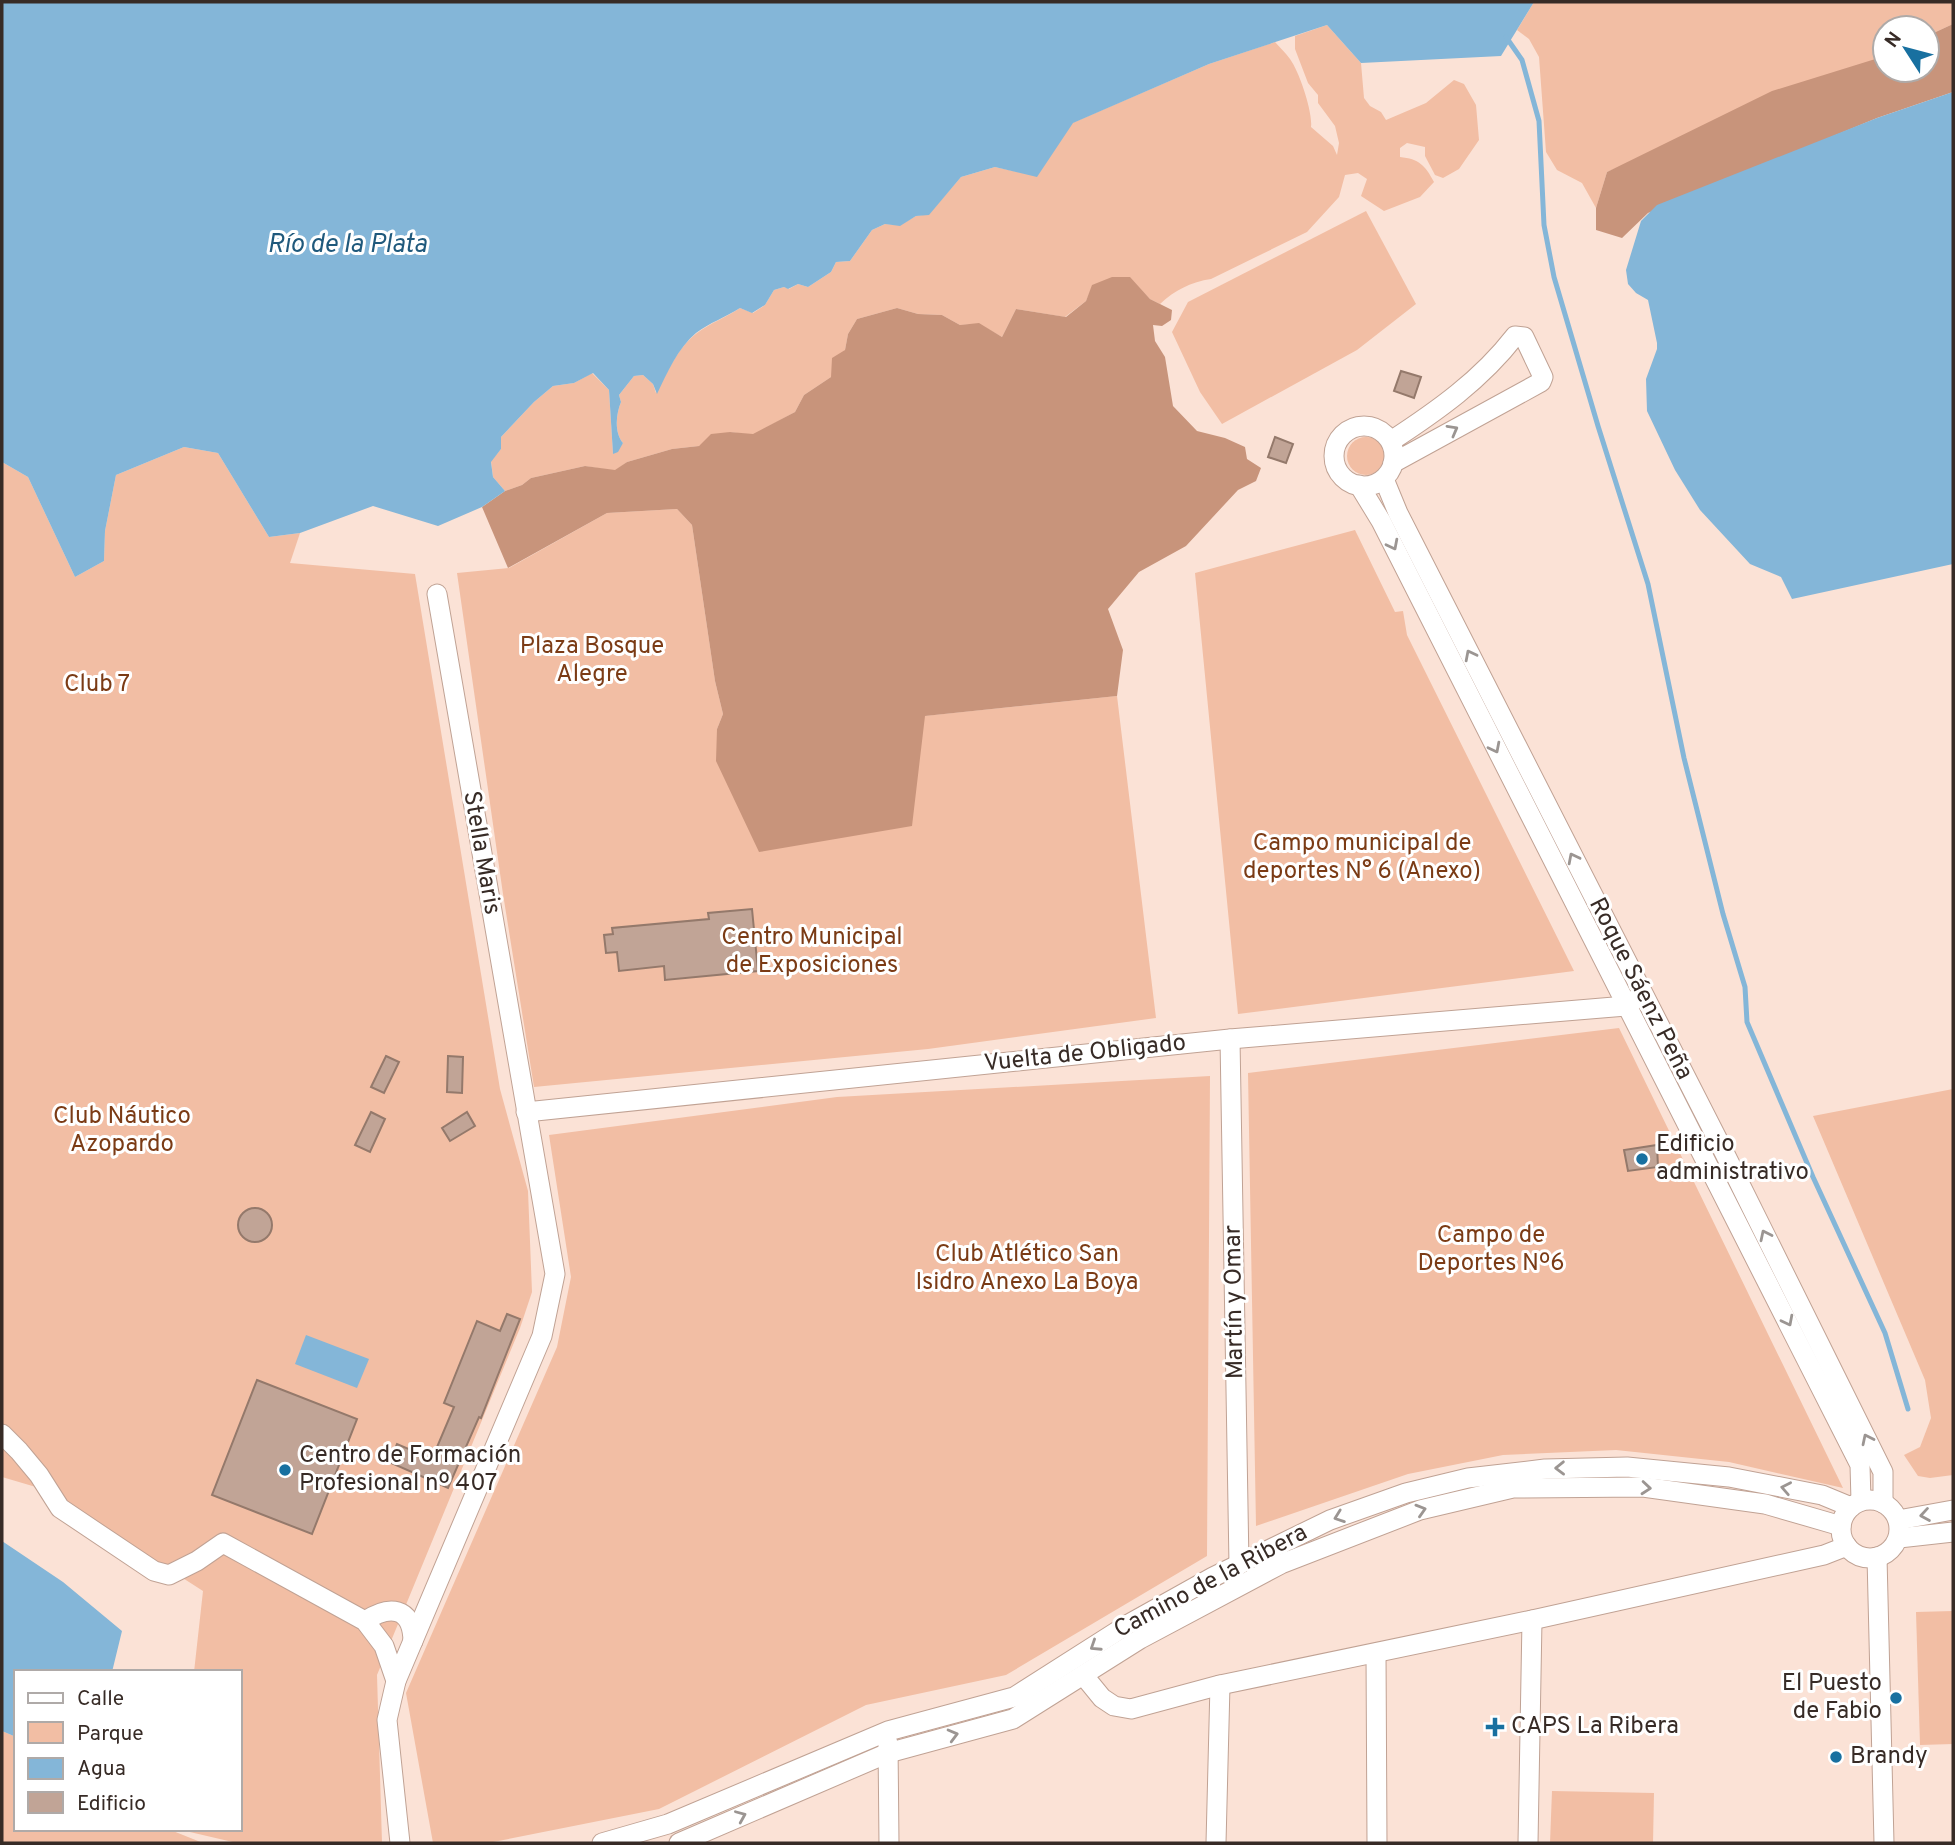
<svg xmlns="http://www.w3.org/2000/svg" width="1955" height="1845" font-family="Overpass,sans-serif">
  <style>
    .green { fill: #f2bea4 }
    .forest { fill: #c8947b }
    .water { fill: #84b6d8 }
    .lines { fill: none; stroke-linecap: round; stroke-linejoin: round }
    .stream { stroke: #84b6d8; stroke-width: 5 }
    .building { fill: #c1a496; stroke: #94796b; stroke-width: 2 }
    .minor-casing { stroke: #c0a294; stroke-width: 21 }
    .minor { stroke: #fff; stroke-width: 19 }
    .oneway { stroke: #9b9592 }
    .poi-dot { fill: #1870a0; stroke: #fff; stroke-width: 2.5 }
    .labels { text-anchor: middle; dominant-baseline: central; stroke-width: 6; stroke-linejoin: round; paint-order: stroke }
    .park-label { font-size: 24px; fill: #7b3b15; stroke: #fff }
    .street-label { font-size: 24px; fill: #372b26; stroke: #fff }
    .poi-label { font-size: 24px; fill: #372b26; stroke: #fff; text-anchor: start }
    .water-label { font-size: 26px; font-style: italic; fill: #1f597c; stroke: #fff }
  </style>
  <rect width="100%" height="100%" fill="#fbe2d6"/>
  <g class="green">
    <path d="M 1534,2 L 1953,2 L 1953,24 L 1927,36 L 1927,28 L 1885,28 L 1885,56 L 1607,172 L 1596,208 L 1582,183 L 1557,170 L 1546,152 L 1539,57 L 1529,39 L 1517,30 Z"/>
    <path d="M 1327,25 L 1361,63 L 1364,98 L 1370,106 L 1381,112 L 1386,120 L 1426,103 L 1454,80 L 1464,84 L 1476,105 L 1479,140 L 1459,169 L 1443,178 L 1435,175 L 1425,156 L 1425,147 L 1407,143 L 1400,148 L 1400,157 C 1419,159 1425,165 1434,182 L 1420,197 L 1384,211 L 1361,196 L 1367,179 L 1358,173 L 1345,175 L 1339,197 L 1307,232 L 1211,279 C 1191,282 1175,290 1160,304 L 1150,299 L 1130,278 L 1093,285 L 1086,301 L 1065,317 L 1016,309 L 1002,337 L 979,324 L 960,325 L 942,315 L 918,314 L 897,308 L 857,319 L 848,334 L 845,350 L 831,377 L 804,395 L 795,412 L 753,435 L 730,432 L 699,446 L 672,449 L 627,462 L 615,471 L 585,466 L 531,478 L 522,485 L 505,491 L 493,477 L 491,461 L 501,449 L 501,437 L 534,402 L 553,386 L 574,383 L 592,373 L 609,390 L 613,454 L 623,443 C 614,432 616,414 621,402 L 619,395 L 634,376 L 643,375 L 653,384 L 656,393 C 667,373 678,347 697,333 C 710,323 727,317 740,308 L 753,313 L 765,305 L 774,290 L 784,287 L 789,289 L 798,284 L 808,287 L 831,272 L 836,262 L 850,261 L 872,230 L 885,224 L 900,225 L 916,216 L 929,214 L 961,177 L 995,167 L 1037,176 L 1072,123 L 1209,64 L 1275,42 C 1280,48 1286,53 1290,59 C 1299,71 1313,112 1311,127 L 1333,146 L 1337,155 L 1339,143 L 1335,126 L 1318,103 L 1318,95 L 1308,83 L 1295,49 L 1295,36 Z"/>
    <path d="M 1366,211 L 1416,304 L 1357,350 L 1222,424 L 1200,392 L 1172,332 L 1188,302 Z"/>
    <circle cx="1366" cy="456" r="19"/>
    <path d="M 184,447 L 218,453 L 269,537 L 300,533 L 290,563 L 415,574 L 500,1089 L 528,1191 L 532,1292 L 520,1328 L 377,1675 L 382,1843 L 237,1843 L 177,1829 L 240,1829 L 240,1672 L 194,1672 L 203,1591 L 46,1490 L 2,1477 L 2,462 L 28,477 L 75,577 L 104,561 L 105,531 L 116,475 Z"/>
    <path d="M 677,509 L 692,525 L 715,681 L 723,714 L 717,729 L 924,716 L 1117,696 L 1156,1018 L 928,1049 L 534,1087 L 503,894 L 457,573 L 509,568 L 607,513 Z"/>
    <path d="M 1355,530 L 1395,612 L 1403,611 L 1407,635 L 1574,971 L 1238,1014 L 1195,573 Z"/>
    <path d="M 1619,1028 L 1843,1488 L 1729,1462 L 1616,1450 L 1503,1455 L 1408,1474 L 1256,1526 L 1248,1073 Z"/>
    <path d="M 1210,1076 L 1207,1556 L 1006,1675 L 866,1705 L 659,1809 L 488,1843 L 433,1843 L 406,1693 L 557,1347 L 571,1277 L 549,1135 L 837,1097 Z"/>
    <path d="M 1953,1089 L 1953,1475 L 1930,1478 L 1918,1476 L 1904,1455 L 1920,1447 L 1931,1418 L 1925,1380 L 1813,1116 Z"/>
    <path d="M 1953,1611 L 1953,1744 L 1920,1745 L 1916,1612 Z"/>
    <path d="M 2,1731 L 16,1737 L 16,1829 L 168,1829 L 203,1843 L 2,1843 Z"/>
    <path d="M 1552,1791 L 1654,1793 L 1653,1843 L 1550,1843 Z"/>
  </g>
  <g class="forest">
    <path d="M 1953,24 L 1953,92 L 1877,118 L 1648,213 L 1622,238 L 1596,230 L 1596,208 L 1607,172 L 1772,91 L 1885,56 L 1885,70 L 1927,70 L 1927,36 Z"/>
    <path d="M 1112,277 L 1130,277 L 1150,299 L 1172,310 L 1171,320 L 1162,326 L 1153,325 L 1155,341 L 1165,357 L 1173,406 L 1197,431 L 1225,438 L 1245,447 L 1247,459 L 1261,468 L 1256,481 L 1238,490 L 1186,546 L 1139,572 L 1108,609 L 1123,650 L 1117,696 L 925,716 L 912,826 L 759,852 L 716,761 L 717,729 L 723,714 L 715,681 L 692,525 L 677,509 L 607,513 L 508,568 L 482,507 L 505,491 L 522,485 L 531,478 L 585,466 L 615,470 L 627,462 L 672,449 L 699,446 L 711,434 L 730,432 L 753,434 L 795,412 L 804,395 L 831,377 L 832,358 L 845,350 L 848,334 L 857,319 L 897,308 L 918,314 L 942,315 L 960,325 L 979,323 L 1002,337 L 1016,309 L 1066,317 L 1086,301 L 1092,285 Z"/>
  </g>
  <g class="water">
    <path d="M 2,2 L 1534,2 L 1501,56 L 1361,63 L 1327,25 L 1209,64 L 1073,123 L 1037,177 L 995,167 L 961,177 L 929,215 L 916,216 L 900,226 L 885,224 L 872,230 L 850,261 L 836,262 L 831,272 L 808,287 L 798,284 L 788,289 L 784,287 L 774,290 L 765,305 L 752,313 L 740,308 C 726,317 709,323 696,333 C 678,348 667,373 657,394 L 653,384 L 643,375 L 634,376 L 619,395 L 621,402 C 616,414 614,432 623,443 L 618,452 L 613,454 L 609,390 L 593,373 L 574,383 L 553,386 L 534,402 L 501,437 L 501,449 L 491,462 L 493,477 L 505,491 L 482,507 L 438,526 L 373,506 L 300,533 L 269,537 L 218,453 L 184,447 L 116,475 L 105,531 L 104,561 L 75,577 L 28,477 L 2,462 Z"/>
    <path d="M 1953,92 L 1953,564 L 1792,599 L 1781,577 L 1750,564 L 1700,510 L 1675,470 L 1647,411 L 1646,379 L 1657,349 L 1657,343 L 1648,300 L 1636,293 L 1628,284 L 1626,270 L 1641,221 L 1657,205 L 1877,118 Z"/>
    <path d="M 306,1335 L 369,1359 L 357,1388 L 295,1364 Z"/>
    <path d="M 2,1541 L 63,1582 L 122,1631 L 112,1672 L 16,1672 L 16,1737 L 2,1731 Z"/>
  </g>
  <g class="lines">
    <path class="stream" d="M 1506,37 L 1522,60 L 1539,121 L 1544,225 L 1554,277 L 1598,426 L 1648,584 L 1684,758 L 1723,914 L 1745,987 L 1747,1022 L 1813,1177 L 1885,1333 L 1908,1409"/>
  </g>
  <g class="building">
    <path d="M 1401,371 L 1421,377 L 1414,398 L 1394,391 Z"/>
    <path d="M 1275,437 L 1293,444 L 1286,463 L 1268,457 Z"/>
    <path d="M 752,909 L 758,971 L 665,980 L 664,966 L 619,971 L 617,952 L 606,953 L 604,935 L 613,934 L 612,928 L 709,919 L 708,913 Z"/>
    <path d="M 386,1056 L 399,1062 L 384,1093 L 371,1087 Z"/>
    <path d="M 448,1056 L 463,1057 L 462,1093 L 447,1092 Z"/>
    <path d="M 371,1112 L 385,1119 L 370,1152 L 355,1145 Z"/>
    <path d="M 467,1112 L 475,1126 L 450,1141 L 442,1128 Z"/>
    <path d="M 1657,1145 L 1658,1167 L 1628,1171 L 1624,1150 Z"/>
    <circle cx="255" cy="1225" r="17"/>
    <path d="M 507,1314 L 520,1319 L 481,1418 L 479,1417 L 448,1488 L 389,1462 L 397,1444 L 432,1459 L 454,1407 L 444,1403 L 477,1321 L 500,1331 Z"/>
    <path d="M 257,1380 L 357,1419 L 312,1534 L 212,1495 Z"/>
  </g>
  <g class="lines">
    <g class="minor-casing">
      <g id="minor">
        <circle cx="1364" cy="456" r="30"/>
        <path d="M 1391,441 C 1437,411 1481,380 1515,336 L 1524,337 L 1543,377 L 1541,382 L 1393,463"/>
        <path d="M 1384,479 L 1398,513 L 1722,1148 L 1883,1472 L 1883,1503"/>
        <path d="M 1359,485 L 1381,521 L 1860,1465 L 1861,1501"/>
        <path d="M 1230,1039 L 1239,1565"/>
        <path d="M 526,1112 L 1230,1039 L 1626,1006 L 1634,1000"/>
        <path d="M 2,1434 L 19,1451 L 39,1475 L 60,1508 L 154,1571 L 169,1575 L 197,1561 L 223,1543 L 365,1621 L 384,1646 L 396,1681"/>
        <circle cx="1870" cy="1529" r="29"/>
        <path d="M 1898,1520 L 1953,1510"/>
        <path d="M 1899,1538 L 1953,1532"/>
        <path d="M 1877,1557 L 1884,1843"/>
        <path d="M 365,1621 C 389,1605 412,1606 413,1641"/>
        <path d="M 1376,1653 L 1377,1843"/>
        <path d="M 1084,1676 L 1102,1698 L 1114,1706 L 1131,1709 L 1220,1685 L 1532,1620 L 1824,1555 L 1847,1546"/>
        <path d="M 888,1743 L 889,1843"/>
        <path d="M 400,1843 L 387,1720 L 396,1681 L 542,1336 L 555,1274 L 437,594"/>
        <path d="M 602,1843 L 668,1824 L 888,1731 L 1014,1697 L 1127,1625 L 1213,1577 L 1330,1520 L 1406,1493 L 1468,1478 L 1545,1469 L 1627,1467 L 1729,1477 L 1822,1495 L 1851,1507"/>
        <path d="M 679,1843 L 888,1753 L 1013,1719 L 1140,1639 L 1281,1564 L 1420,1510 L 1513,1488 L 1643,1487 L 1765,1504 L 1841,1526"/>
        <path d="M 1216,1843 L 1220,1685"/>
        <path d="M 1528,1843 L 1532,1620"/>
      </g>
    </g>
    <use href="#minor" class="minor"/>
  </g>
  <defs><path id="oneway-chevron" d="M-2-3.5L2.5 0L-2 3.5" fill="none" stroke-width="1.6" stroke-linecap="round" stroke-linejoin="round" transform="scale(1.75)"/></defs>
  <g class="oneway">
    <use href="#oneway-chevron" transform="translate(1453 430) rotate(-29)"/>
    <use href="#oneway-chevron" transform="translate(1393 545) rotate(63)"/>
    <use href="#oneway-chevron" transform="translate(1470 655) rotate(-117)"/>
    <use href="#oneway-chevron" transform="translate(1495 748) rotate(63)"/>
    <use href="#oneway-chevron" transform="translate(1573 858) rotate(-117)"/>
    <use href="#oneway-chevron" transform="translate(1765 1235) rotate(-116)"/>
    <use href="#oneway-chevron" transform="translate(1788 1321) rotate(63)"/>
    <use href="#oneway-chevron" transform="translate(1867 1439) rotate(-116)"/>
    <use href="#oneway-chevron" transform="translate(1560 1468) rotate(179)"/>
    <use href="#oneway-chevron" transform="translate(1646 1488) rotate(5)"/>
    <use href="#oneway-chevron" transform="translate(1786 1488) rotate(-169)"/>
    <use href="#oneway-chevron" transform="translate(1421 1510) rotate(-17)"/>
    <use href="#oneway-chevron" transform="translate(1925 1515) rotate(171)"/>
    <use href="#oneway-chevron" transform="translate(1339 1517) rotate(160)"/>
    <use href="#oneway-chevron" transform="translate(1095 1646) rotate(147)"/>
    <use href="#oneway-chevron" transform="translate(953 1735) rotate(-15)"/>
    <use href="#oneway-chevron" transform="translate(741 1816) rotate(-23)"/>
  </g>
  <g class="poi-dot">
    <circle cx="1642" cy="1159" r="7"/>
    <circle cx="285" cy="1470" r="7"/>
    <circle cx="1896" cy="1698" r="7"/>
    <path d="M1491.5 1716.5h7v7h7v7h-7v7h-7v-7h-7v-7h7z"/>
    <circle cx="1836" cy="1757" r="7"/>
  </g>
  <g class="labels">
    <g class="park-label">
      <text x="592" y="647">Plaza Bosque<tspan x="592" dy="28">Alegre</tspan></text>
      <text x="97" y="685">Club 7</text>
      <text x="1362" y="844">Campo municipal de<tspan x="1362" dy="28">deportes N° 6 (Anexo)</tspan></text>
      <text x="812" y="938">Centro Municipal<tspan x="812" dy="28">de Exposiciones</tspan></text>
      <text x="122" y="1117">Club Náutico<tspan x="122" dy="28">Azopardo</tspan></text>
      <text x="1491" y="1236">Campo de<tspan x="1491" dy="28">Deportes Nº6</tspan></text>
      <text x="1027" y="1255">Club Atlético San<tspan x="1027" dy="28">Isidro Anexo La Boya</tspan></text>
    </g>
    <g class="street-label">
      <text transform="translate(481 853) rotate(80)">Stella Maris</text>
      <text transform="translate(1640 989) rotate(63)">Roque Sáenz Peña</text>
      <text transform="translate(1085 1054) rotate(-6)">Vuelta de Obligado</text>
      <text transform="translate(1235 1302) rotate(-91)">Martín y Omar</text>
      <text transform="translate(1211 1582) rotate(-28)">Camino de la Ribera</text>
    </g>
    <g class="poi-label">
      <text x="1656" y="1145">Edificio<tspan x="1656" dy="28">administrativo</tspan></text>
      <text x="299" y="1456">Centro de Formación<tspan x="299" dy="28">Profesional nº 407</tspan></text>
      <text x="1882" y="1684" text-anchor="end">El Puesto<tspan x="1882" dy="28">de Fabio</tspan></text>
      <text x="1511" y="1727">CAPS La Ribera</text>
      <text x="1850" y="1757">Brandy</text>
    </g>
    <g class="water-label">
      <text x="347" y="245">Río de la Plata</text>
    </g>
  </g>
  <rect width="1955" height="1845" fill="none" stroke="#372b26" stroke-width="7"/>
  <rect x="14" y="1670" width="228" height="161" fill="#ffffff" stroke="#afaaa8" stroke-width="2"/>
  <rect x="28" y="1693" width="35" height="10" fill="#ffffff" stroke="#afaaa8" stroke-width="2"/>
  <text x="77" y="1705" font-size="21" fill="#372b26">Calle</text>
  <rect x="28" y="1722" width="35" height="21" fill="#f2bea4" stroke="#afaaa8" stroke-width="2"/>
  <text x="77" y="1740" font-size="21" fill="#372b26">Parque</text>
  <rect x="28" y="1758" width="35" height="21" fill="#84b6d8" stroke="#afaaa8" stroke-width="2"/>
  <text x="77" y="1775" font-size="21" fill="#372b26">Agua</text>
  <rect x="28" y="1792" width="35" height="21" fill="#c1a496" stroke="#afaaa8" stroke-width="2"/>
  <text x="77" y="1810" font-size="21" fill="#372b26">Edificio</text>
  <g transform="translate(1906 49) rotate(306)"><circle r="33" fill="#ffffff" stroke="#afaaa8" stroke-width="2"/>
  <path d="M0-5L12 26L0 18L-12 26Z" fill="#1870a0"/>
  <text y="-10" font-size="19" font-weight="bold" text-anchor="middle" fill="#372b26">N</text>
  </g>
</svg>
